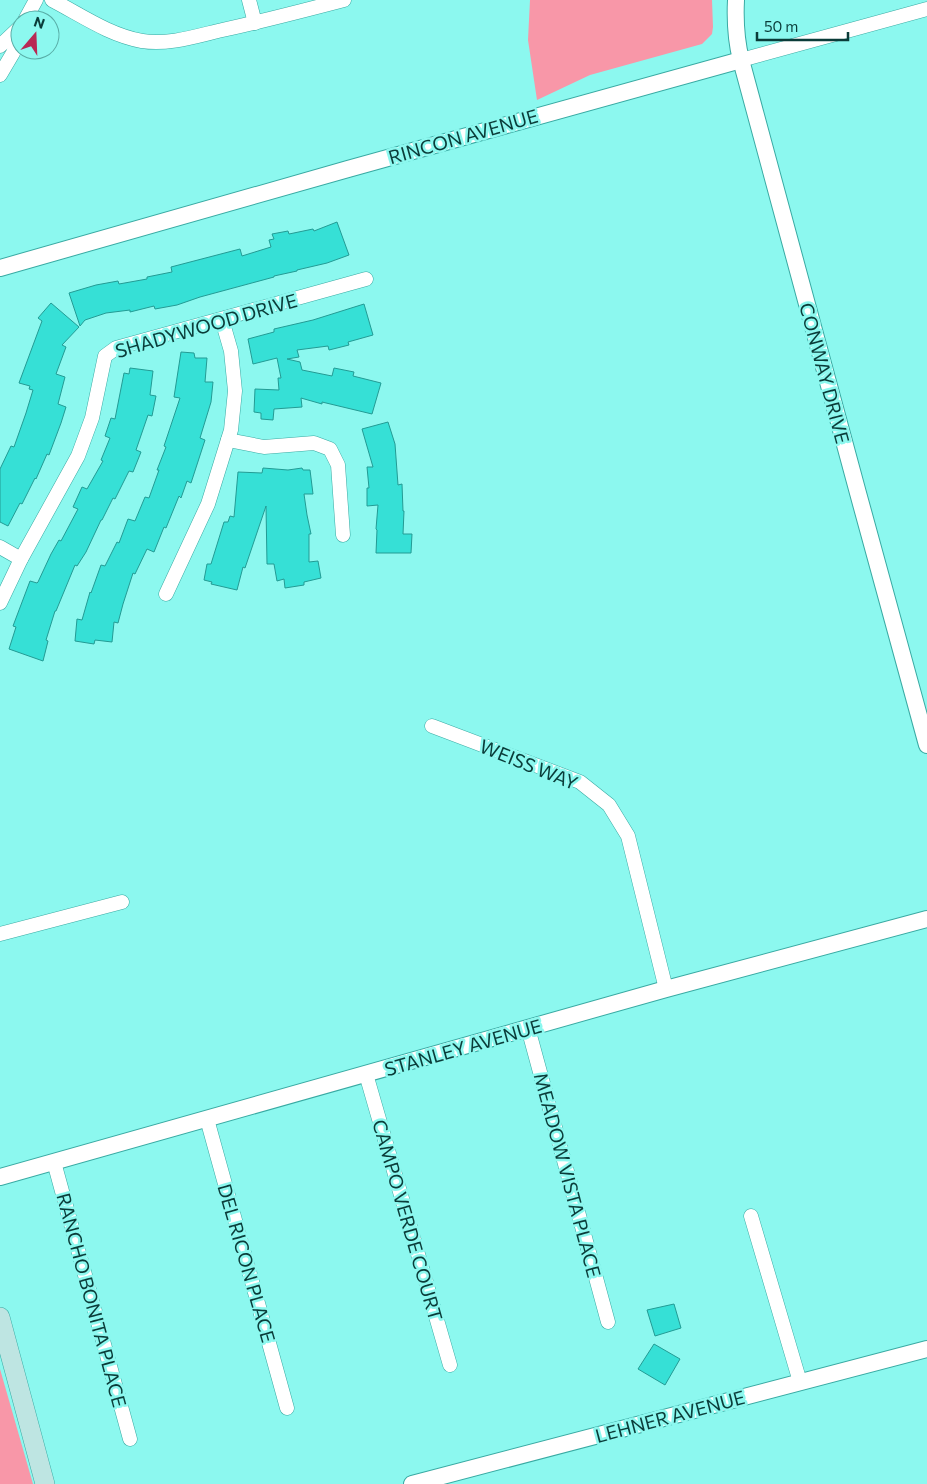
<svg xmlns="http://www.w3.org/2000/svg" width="927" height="1484" font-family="Commissioner,sans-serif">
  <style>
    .green { fill: #f897a8 }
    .building { fill: #36e0d6; stroke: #239b94 }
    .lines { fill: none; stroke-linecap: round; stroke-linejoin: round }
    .minor-casing { stroke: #39aaa3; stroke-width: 15 }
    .tertiary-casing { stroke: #39aaa3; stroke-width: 18 }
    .secondary-casing { stroke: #39aaa3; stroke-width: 20 }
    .minor { stroke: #fff; stroke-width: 14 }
    .tertiary { stroke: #fff; stroke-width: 16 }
    .secondary { stroke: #bee5e2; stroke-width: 19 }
    .labels { text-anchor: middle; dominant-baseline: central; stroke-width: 5; stroke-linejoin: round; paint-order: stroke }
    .street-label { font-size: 19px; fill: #0a3c39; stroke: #8cf8ef }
  </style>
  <rect width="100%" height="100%" fill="#8cf8ef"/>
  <g class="green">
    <path d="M 530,0 L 712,0 L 713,27 L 712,34 L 702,44 L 590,75 L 537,100 L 528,40 Z"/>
    <path d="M 0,1369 L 33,1484 L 0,1484 Z"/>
  </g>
  <g class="building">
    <path d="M 337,222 L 349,255 L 327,263 L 297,270 L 297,271 L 274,276 L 274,277 L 200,297 L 177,305 L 155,309 L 154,306 L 130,312 L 130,310 L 106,313 L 85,320 L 80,326 L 69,293 L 96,285 L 118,281 L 119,284 L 147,279 L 147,277 L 172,272 L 171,267 L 240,249 L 242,256 L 271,247 L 269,240 L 274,239 L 272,234 L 288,231 L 289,234 L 313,229 L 314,231 Z"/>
    <path d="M 51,303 L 79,327 L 62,345 L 66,347 L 56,374 L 65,377 L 58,404 L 66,407 L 61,423 L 49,455 L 47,454 L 36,479 L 35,478 L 22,504 L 20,503 L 8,526 L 0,522 L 0,469 L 11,446 L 14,447 L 26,413 L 33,390 L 29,389 L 30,386 L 19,383 L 42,321 L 38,318 Z"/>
    <path d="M 364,304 L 373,335 L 348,342 L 349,345 L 329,350 L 328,346 L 297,350 L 299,357 L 287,359 L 300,362 L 302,370 L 332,376 L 334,368 L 354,372 L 353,376 L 381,383 L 372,414 L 322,402 L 322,404 L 301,398 L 302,407 L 274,409 L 273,420 L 261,419 L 261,413 L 254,412 L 255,389 L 279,390 L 278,378 L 281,378 L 277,358 L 253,364 L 248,339 L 274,332 L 274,329 L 313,320 Z"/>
    <path d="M 181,352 L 194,353 L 195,358 L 207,358 L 205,382 L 213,382 L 211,402 L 200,438 L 205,440 L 191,483 L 187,481 L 181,498 L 179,496 L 166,528 L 164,527 L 154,552 L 147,549 L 135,574 L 133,573 L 123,604 L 118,623 L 114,622 L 112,642 L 95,640 L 94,644 L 75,641 L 77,619 L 82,620 L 90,592 L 91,593 L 101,565 L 105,566 L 117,542 L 119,543 L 128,519 L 135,521 L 145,497 L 149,498 L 159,470 L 157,470 L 166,447 L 164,446 L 180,398 L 174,397 Z"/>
    <path d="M 130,368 L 153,371 L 150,395 L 156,396 L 152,416 L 148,415 L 136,450 L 141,452 L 133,472 L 129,471 L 115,499 L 113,498 L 102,520 L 101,520 L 86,552 L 77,566 L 75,565 L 56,611 L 55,611 L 46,640 L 48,641 L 43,661 L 9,649 L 16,627 L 13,626 L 30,581 L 37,583 L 38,582 L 51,554 L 59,540 L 61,541 L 78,509 L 73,507 L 82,487 L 87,489 L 103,461 L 101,460 L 110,438 L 105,436 L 111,418 L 115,419 L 124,373 L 129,374 Z"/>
    <path d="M 388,422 L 395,444 L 398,485 L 402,484 L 403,511 L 404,511 L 403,534 L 412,534 L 411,553 L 376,553 L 377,530 L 376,529 L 378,505 L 367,506 L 367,488 L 369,488 L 367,467 L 373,467 L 362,429 Z"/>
    <path d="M 263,468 L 288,470 L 302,468 L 303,470 L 310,470 L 313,494 L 304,494 L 307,515 L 311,534 L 309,534 L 309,562 L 318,561 L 321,578 L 304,582 L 304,585 L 285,588 L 284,579 L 277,581 L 274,564 L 267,564 L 266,506 L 245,568 L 243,567 L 237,590 L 211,584 L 212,582 L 204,580 L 207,564 L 211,564 L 224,522 L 228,522 L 230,516 L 234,517 L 238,472 L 262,473 Z"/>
    <path d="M 674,1304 L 681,1328 L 655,1336 L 647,1310 Z"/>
    <path d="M 654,1344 L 680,1359 L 665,1385 L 638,1369 Z"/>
  </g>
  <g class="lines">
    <g class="minor-casing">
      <g id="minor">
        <path d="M 52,0 C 81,15 109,35 142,41 C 167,45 193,37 218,31 C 260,22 302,11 344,0"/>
        <path d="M 249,0 L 255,23"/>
        <path d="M 25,20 L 36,0"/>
        <path d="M 0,46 L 20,27"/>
        <path d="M 741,60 L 927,9"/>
        <path d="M 0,75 L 13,53 L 20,32"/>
        <path d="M 228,440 L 264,447 L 314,443 L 330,449 L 338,465 L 343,535"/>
        <path d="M 0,547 L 21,559"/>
        <path d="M 166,594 L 208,504 L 231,430 L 235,391 L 231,351 L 222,320"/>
        <path d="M 0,603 L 21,559 L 78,456 L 92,418 L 105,356 L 116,348 L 366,279"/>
        <path d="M 432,726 L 580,782 L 609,805 L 628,836 L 666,989"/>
        <path d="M 0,934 L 122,902"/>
        <path d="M 528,1028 L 608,1322"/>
        <path d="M 366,1074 L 450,1365"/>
        <path d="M 207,1119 L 287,1408"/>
        <path d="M 54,1162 L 130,1439"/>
        <path d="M 751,1216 L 800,1382"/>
      </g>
    </g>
    <g class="tertiary-casing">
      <g id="tertiary">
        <path d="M 736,0 C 735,20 736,40 741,60 L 858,493 L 927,745"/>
        <path d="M 0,268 L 348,169 L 741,60"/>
        <path d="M 0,1177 L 666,989 L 927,919"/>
        <path d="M 412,1484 L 927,1349"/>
      </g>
    </g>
    <g class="secondary-casing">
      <path id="secondary" d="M 0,1317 L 45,1484"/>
    </g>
    <use href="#minor" class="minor"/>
    <use href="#tertiary" class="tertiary"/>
    <use href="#secondary" class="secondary"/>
  </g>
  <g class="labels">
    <g class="street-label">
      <text transform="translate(463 136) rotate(-16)">RINCON AVENUE</text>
      <text transform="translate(206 325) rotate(-16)">SHADYWOOD DRIVE</text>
      <text transform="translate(825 373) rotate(75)">CONWAY DRIVE</text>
      <text transform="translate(529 764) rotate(22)">WEISS WAY</text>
      <text transform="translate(463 1047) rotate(-16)">STANLEY AVENUE</text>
      <text transform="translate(568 1175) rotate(75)">MEADOW VISTA PLACE</text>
      <text transform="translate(408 1220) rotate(74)">CAMPO VERDE COURT</text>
      <text transform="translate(247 1263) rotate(74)">DEL RICON PLACE</text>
      <text transform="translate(92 1300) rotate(75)">RANCHO BONITA PLACE</text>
      <text transform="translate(670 1416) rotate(-15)">LEHNER AVENUE</text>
    </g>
  </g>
  <g transform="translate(35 35) rotate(19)"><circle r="24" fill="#8cf8ef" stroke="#58ada6"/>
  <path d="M0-4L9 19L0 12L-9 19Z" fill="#b82954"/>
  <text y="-8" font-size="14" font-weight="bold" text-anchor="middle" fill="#0a3c39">N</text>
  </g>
  <path d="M757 32v8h91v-8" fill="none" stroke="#0a3c39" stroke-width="2.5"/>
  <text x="764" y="32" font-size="15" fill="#0a3c39" stroke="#8cf8ef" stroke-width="4" paint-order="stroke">50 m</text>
</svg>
